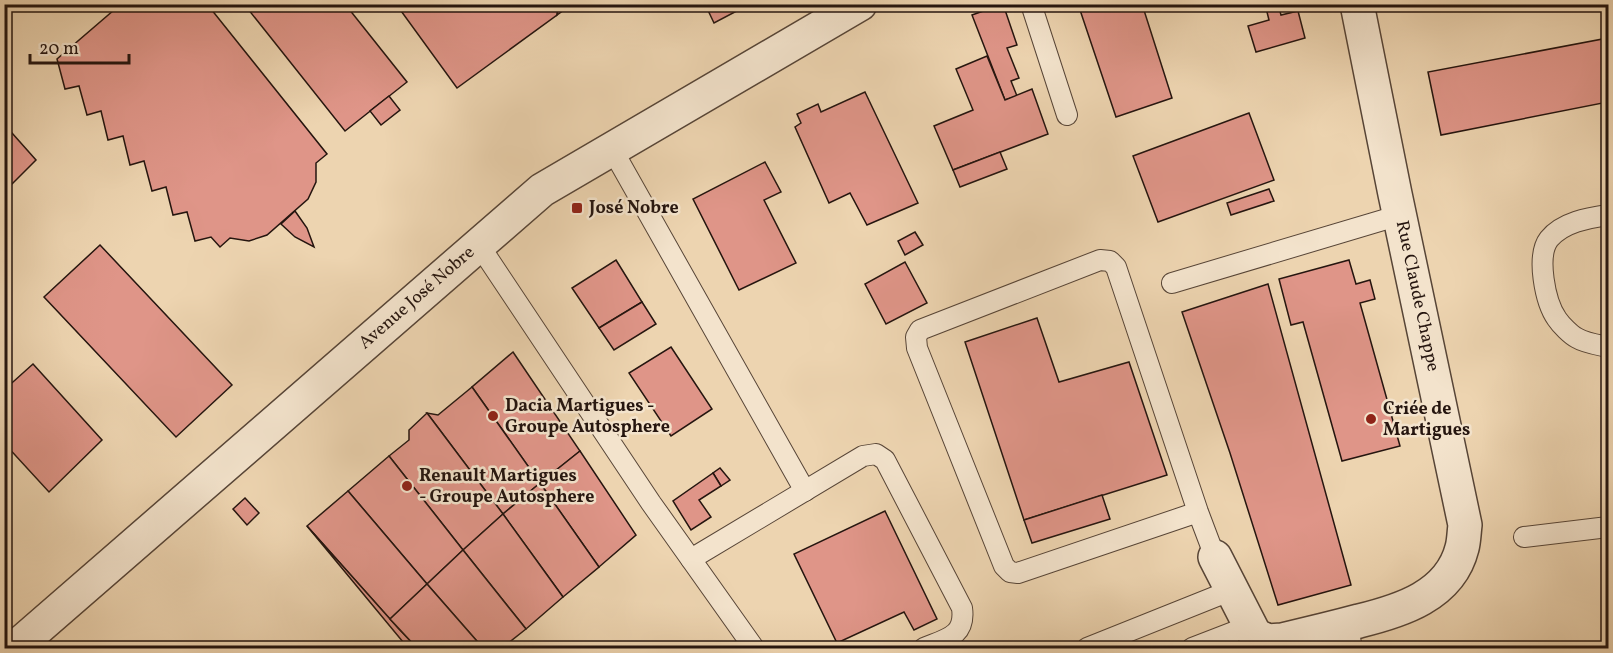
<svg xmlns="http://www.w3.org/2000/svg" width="1613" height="653" font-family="Vollkorn,serif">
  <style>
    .building { fill: #df9588; stroke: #25150f; stroke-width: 1.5 }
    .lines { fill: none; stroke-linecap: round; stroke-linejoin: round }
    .service-casing { stroke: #574537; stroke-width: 22 }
    .minor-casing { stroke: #574537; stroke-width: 36 }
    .path { stroke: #25150f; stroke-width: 4; stroke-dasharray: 4.5 3; stroke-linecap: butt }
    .service { stroke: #f3e3cc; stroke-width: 20 }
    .minor { stroke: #f3e3cc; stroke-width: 33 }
    .poi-dot { fill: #8f2418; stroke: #f3e3cc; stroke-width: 2 }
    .labels { text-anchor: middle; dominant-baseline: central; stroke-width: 5; stroke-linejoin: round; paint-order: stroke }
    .poi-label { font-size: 18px; font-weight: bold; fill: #25150f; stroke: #f3e3cc; text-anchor: start }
    .street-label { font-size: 18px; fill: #25150f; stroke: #f3e3cc }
  </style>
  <rect width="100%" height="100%" fill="#edd4b0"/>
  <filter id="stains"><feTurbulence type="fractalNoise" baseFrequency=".00333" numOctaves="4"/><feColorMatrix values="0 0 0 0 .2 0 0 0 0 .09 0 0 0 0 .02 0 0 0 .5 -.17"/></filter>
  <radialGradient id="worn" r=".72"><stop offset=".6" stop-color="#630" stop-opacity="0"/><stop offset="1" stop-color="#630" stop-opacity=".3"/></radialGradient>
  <g class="building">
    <path d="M 121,4 L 207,4 L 327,154 L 316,163 L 316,182 L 308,199 L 267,235 L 249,241 L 230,238 L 220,247 L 211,237 L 195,241 L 187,212 L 173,215 L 166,187 L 152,191 L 144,161 L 130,165 L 123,136 L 108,140 L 101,111 L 87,115 L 79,86 L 65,89 L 57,59 Z"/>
    <path d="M 244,4 L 345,4 L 407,82 L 345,131 Z"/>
    <path d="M 396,4 L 559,4 L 557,15 L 457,88 Z"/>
    <path d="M 559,4 L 572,4 L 557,15 Z"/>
    <path d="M 705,4 L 750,4 L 714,23 Z"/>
    <path d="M 1003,4 L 1017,45 L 1007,48 L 1019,78 L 1011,81 L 1017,96 L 1005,100 L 972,15 Z"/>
    <path d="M 1078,4 L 1142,4 L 1172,98 L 1116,117 Z"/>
    <path d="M 1265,4 L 1278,4 L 1281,15 L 1298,11 L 1305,38 L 1256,52 L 1248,26 L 1269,20 Z"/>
    <path d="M 1608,38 L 1608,102 L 1441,135 L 1428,72 Z"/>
    <path d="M 987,56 L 1005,100 L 1032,89 L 1048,134 L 953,170 L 934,126 L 973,110 L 956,69 Z"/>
    <path d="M 865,92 L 918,203 L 867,225 L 850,193 L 829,203 L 795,127 L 801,123 L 797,114 L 818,104 L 821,112 Z"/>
    <path d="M 389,96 L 400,110 L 381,125 L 370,111 Z"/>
    <path d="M 1249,113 L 1274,180 L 1158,222 L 1133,156 Z"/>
    <path d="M 4,124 L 36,160 L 9,187 L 4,182 Z"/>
    <path d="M 1000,152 L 1007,169 L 960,187 L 953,170 Z"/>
    <path d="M 765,162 L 781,192 L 764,200 L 796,263 L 739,290 L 693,199 Z"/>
    <path d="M 1269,189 L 1274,201 L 1231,215 L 1227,203 Z"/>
    <path d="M 295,211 L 307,228 L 314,247 L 295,237 L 281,224 Z"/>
    <path d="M 915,232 L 923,245 L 905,255 L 898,241 Z"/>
    <path d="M 100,245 L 232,385 L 176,437 L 44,297 Z"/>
    <path d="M 616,260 L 642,302 L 599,328 L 572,288 Z"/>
    <path d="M 1349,260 L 1356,284 L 1370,280 L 1375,299 L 1360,303 L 1400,446 L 1342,461 L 1303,322 L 1291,325 L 1279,279 Z"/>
    <path d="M 905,262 L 927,303 L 886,324 L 865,284 Z"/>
    <path d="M 1268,284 L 1351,585 L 1278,605 L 1230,453 L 1182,312 Z"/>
    <path d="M 642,302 L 656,324 L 614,350 L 599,328 Z"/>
    <path d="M 1037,318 L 1059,382 L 1129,362 L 1167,475 L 1024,520 L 965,342 Z"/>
    <path d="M 671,347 L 712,409 L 671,436 L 629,373 Z"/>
    <path d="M 513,352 L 580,451 L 540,483 L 472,387 Z"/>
    <path d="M 33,364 L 102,440 L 49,492 L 4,443 L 4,390 Z"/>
    <path d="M 472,387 L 540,483 L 503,514 L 427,413 L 438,415 Z"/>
    <path d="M 427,413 L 503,514 L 463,550 L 389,456 L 409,440 L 409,430 Z"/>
    <path d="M 580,451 L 636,535 L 599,567 L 540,483 Z"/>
    <path d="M 389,456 L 463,550 L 427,584 L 348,491 Z"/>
    <path d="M 720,468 L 730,480 L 721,486 L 713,473 Z"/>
    <path d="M 713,473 L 721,486 L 699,500 L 711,517 L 691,530 L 673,501 Z"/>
    <path d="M 540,483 L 599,567 L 563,597 L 503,514 Z"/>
    <path d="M 348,491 L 427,584 L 390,619 L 307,526 Z"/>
    <path d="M 1102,495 L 1110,519 L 1032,543 L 1024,520 Z"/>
    <path d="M 245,498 L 259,513 L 247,525 L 233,509 Z"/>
    <path d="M 885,511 L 937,619 L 914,630 L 904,612 L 837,643 L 794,554 Z"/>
    <path d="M 503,514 L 563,597 L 526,629 L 463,550 Z"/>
    <path d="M 307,526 L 398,628 L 417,648 L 408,648 Z"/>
    <path d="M 463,550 L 526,629 L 502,648 L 483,648 L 427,584 Z"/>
    <path d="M 427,584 L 483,648 L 417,648 L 390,619 Z"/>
  </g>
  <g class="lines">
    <g class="service-casing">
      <g id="service">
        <path d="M 1031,4 L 1067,115"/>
        <path d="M 612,149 L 805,491"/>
        <path d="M 1608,215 C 1588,218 1563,222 1549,239 C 1536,256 1545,302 1557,319 C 1561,325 1571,335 1577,338 C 1585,343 1599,345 1608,347"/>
        <path d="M 479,245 L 651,503 L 754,648"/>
        <path d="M 1172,283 L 1400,215"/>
        <path d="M 1198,512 L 1018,573 L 1010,572 L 1004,566 L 917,348 L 916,337 L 920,330 L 1100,260 L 1110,261 L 1116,267 L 1198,512 L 1215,557"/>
        <path d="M 1524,537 L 1608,527"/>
        <path d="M 691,559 L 863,456 L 876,454 L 885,460 L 962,608 C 966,636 946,639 924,648"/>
        <path d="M 1347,624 L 1352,648"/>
        <path d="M 1087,648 L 1232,590"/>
        <path d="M 1192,648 L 1249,626"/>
      </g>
    </g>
    <g class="minor-casing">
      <g id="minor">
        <path d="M 1215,557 L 1255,635 L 1268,641 L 1282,640 C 1308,634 1333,628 1359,621 C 1400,611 1450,596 1462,548 C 1464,541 1464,532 1465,525 L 1395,194 L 1357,4"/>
        <path d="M 15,648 L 542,190 L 860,4"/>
      </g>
    </g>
    <path class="path" d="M 4,6 L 6,4"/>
    <use href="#service" class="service"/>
    <use href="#minor" class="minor"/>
  </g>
  <g class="poi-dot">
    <rect x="571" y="202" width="12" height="12" rx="3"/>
    <circle cx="493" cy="416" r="6"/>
    <circle cx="1371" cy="419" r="6"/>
    <circle cx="407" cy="486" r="6"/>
  </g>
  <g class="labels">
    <g class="poi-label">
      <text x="589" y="208">José Nobre</text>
      <text x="505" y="406">Dacia Martigues -<tspan x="505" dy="21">Groupe Autosphere</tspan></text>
      <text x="1383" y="409">Criée de<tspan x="1383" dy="21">Martigues</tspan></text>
      <text x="419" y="476">Renault Martigues<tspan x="419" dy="21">- Groupe Autosphere</tspan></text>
    </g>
    <g class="street-label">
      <text transform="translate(1417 296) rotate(78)">Rue Claude Chappe</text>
      <text transform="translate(417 298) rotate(-41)">Avenue José Nobre</text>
    </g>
  </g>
  <rect width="1613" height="653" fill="none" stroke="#edd4b0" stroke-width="24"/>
  <rect x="6" y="6" width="1601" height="641" fill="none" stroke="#25150f" stroke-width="3"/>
  <rect x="12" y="12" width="1589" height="629" fill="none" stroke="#25150f" stroke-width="1.5"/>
  <path d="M30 54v9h99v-9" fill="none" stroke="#25150f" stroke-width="3"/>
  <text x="39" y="54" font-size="18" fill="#25150f" stroke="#f3e3cc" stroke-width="4.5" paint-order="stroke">20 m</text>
  <rect width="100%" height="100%" filter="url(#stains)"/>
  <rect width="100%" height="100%" fill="url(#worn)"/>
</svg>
